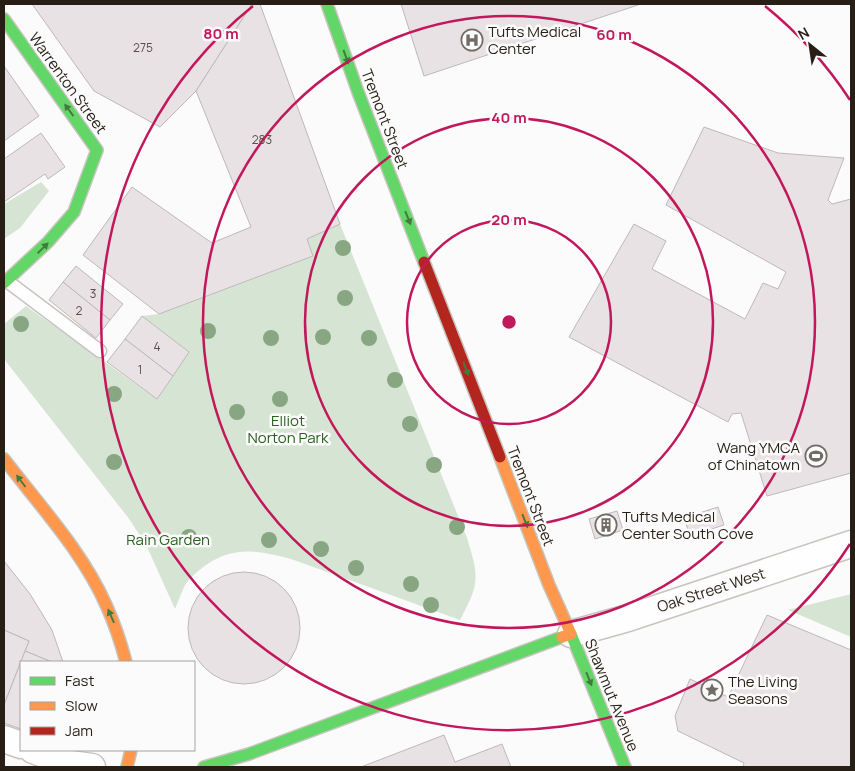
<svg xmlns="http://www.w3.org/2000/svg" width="855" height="771" font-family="Manrope,sans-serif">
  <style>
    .green { fill: #d6e5d3 }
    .building { fill: #e8e2e5; stroke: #beb8bb }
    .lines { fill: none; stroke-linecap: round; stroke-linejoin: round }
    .lane-casing { stroke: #c8c4bf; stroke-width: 15 }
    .street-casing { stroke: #c8c4bf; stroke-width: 29 }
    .fast-casing { stroke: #c8c4bf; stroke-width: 14 }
    .slow-casing { stroke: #c8c4bf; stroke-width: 14 }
    .jam-casing { stroke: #c8c4bf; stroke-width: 14 }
    .lane { stroke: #fefefe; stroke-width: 12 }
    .street { stroke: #fefefe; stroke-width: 26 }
    .fast { stroke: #63d668; stroke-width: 11 }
    .slow { stroke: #ff974d; stroke-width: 11 }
    .jam { stroke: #b3261e; stroke-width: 11 }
    .tree { fill: #88a682 }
    .oneway { fill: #457a3e }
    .ring { fill: none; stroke: #c2185b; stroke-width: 2.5 }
    .labels { text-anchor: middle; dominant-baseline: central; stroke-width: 5; stroke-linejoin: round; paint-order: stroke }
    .number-label { font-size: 12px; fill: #575049 }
    .poi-label { font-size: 15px; fill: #271f15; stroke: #fbfbfb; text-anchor: start }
    .street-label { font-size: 15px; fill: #271f15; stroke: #fbfbfb }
    .park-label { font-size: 15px; fill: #29601f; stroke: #fbfbfb }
    .centre { fill: #c2185b; stroke: #fbfbfb; stroke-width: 2.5 }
    .ring-label { font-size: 15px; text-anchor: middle; font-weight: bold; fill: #c2185b; stroke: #fbfbfb; stroke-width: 5; stroke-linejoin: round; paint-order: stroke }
  </style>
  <rect width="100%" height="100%" fill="#fbfbfb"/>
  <g class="green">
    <path d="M 41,182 L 49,191 L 20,228 L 4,239 L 4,204 Z"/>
    <path d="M 340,224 L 467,538 C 479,577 480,583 460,620 L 291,559 C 260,551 235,545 206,565 C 198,571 189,578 184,587 C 181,594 178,602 175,609 L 148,549 L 130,520 L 4,359 L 4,324 L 26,306 L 157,399 L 189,352 L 142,316 L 159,314 L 313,256 L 307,239 Z"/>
    <path d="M 851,594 L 851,637 L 788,610 Z"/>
  </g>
  <g class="building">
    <path d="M 32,4 L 252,4 L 196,91 L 160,127 L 94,91 Z"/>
    <path d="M 252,4 L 260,4 L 340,224 L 307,239 L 313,256 L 159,314 L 83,255 L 132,187 L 212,243 L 251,227 L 196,91 Z"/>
    <path d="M 401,4 L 641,4 L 424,76 Z"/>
    <path d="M 4,66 L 39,116 L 4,141 Z"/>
    <path d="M 704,127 L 778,153 L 844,158 L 828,200 L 832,204 L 851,199 L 851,473 L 767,496 L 741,413 L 732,414 L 728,422 L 569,337 L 634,224 L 666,241 L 652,269 L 745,319 L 763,283 L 778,289 L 786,272 L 666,205 Z"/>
    <path d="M 41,133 L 65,167 L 48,179 L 45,174 L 4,202 L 4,159 Z"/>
    <path d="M 76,266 L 123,304 L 110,320 L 63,282 Z"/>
    <path d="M 63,282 L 110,320 L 96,338 L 49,300 Z"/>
    <path d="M 142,316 L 189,352 L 173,376 L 125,339 Z"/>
    <path d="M 125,339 L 173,376 L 157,399 L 107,362 Z"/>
    <path d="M 718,507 L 724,525 L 690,536 L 684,518 Z"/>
    <path d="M 617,511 L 623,530 L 595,539 L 589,519 Z"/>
    <path d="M 4,561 L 30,594 L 52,630 L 63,662 L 52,662 L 25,651 L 29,641 L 4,630 Z"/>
    <circle cx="244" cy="628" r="56"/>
    <path d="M 767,615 L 851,650 L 851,767 L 743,767 L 744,763 L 678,731 L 675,716 L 690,679 L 728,697 Z"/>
    <path d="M 4,630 L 29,641 L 4,705 Z"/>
    <path d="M 25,651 L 52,662 L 21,662 L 21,729 L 4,723 L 4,705 Z"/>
    <path d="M 444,735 L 455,762 L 502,744 L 511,767 L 361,767 Z"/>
  </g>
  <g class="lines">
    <g class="lane-casing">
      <path id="lane" d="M 7,281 L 100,351"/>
    </g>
    <g class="street-casing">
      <g id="street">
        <path d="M 571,634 L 628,618 L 851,544"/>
        <path d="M 4,739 L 21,745"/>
        <path d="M 33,750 L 70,764 L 92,767"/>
      </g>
    </g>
    <g class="fast-casing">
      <g id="fast">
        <path d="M 327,4 L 358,92 L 424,262"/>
        <path d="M 4,19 L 97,150 L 74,212 L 48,242 L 4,283"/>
        <path d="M 571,634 L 625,767"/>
        <path d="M 204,767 L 249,754 L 562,637"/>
      </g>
    </g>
    <g class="slow-casing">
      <g id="slow">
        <path d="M 500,457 L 549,585 L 571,634 L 562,637"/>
        <path d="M 4,459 C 40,506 83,552 107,607 C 115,625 121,643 126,662"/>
        <path d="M 127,767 L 131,750"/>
      </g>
    </g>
    <g class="jam-casing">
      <path id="jam" d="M 424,262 L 500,457"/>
    </g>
    <use href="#lane" class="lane"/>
    <use href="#street" class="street"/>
    <use href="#fast" class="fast"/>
    <use href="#slow" class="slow"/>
    <use href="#jam" class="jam"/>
  </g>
  <g class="tree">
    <circle cx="343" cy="248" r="8"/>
    <circle cx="345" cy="298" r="8"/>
    <circle cx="21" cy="324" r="8"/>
    <circle cx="208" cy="331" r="8"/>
    <circle cx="323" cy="337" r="8"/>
    <circle cx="271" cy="338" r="8"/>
    <circle cx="369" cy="338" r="8"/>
    <circle cx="395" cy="380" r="8"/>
    <circle cx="114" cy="394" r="8"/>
    <circle cx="280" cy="399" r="8"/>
    <circle cx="237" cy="412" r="8"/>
    <circle cx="410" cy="424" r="8"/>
    <circle cx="114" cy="462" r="8"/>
    <circle cx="434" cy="465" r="8"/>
    <circle cx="457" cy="527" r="8"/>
    <circle cx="189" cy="537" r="8"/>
    <circle cx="269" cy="540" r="8"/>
    <circle cx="321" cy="549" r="8"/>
    <circle cx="356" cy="568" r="8"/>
    <circle cx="411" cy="584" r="8"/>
    <circle cx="431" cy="605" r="8"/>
  </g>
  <defs><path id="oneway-solid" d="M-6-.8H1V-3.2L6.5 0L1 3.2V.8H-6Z" transform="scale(1.25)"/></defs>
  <g class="oneway">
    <use href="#oneway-solid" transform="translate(346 57) rotate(70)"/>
    <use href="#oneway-solid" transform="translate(69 110) rotate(-126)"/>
    <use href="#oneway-solid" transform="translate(408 218) rotate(68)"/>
    <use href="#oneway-solid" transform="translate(43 248) rotate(-44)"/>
    <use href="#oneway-solid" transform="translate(466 369) rotate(69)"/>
    <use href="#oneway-solid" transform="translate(21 481) rotate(-127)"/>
    <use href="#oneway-solid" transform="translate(525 521) rotate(69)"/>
    <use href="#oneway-solid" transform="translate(111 616) rotate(-114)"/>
    <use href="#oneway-solid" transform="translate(589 679) rotate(68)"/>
  </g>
  <g class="ring">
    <circle cx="509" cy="322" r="102"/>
    <circle cx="509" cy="322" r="204"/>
    <circle cx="509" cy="322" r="306"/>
    <path d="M850 544A407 407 0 1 1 253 6M765 6A407 407 0 0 1 850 100"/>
  </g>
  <defs>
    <g id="hospital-ring" transform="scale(1.125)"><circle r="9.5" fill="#fbfbfb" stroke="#716c66" stroke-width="1.5"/><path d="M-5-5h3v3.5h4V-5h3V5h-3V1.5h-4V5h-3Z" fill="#716c66"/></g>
    <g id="stadium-ring" transform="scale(1.125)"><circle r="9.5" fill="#fbfbfb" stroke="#716c66" stroke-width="1.5"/><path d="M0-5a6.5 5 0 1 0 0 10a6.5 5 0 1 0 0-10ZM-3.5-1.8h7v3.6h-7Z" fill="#716c66"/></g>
    <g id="building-ring" transform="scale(1.125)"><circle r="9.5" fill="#fbfbfb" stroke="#716c66" stroke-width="1.5"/><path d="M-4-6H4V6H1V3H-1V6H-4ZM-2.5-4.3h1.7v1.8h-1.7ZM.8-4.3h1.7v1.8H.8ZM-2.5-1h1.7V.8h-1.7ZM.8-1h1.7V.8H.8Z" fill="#716c66"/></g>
    <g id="sight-ring" transform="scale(1.125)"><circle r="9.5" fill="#fbfbfb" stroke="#716c66" stroke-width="1.5"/><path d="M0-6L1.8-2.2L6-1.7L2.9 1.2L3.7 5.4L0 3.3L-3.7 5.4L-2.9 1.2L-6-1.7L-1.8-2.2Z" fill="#716c66"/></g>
  </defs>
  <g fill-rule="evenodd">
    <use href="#hospital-ring" x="472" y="40"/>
    <use href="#stadium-ring" x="816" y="456"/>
    <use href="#building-ring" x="606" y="525"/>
    <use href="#sight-ring" x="712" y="690"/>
  </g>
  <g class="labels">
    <g class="number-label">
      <text x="143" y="47">275</text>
      <text x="262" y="139">283</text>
      <text x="93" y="293">3</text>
      <text x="79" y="310">2</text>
      <text x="157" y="346">4</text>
      <text x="140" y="369">1</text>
    </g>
    <g class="poi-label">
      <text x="488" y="31">Tufts Medical<tspan x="488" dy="17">Center</tspan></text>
      <text x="800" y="447" text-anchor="end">Wang YMCA<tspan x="800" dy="17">of Chinatown</tspan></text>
      <text x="622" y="516">Tufts Medical<tspan x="622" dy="17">Center South Cove</tspan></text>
      <text x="728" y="681">The Living<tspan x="728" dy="17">Seasons</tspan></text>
    </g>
    <g class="street-label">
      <text transform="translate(68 83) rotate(54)">Warrenton Street</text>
      <text transform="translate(385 119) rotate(69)">Tremont Street</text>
      <text transform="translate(531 496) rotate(69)">Tremont Street</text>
      <text transform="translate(711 590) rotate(-18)">Oak Street West</text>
      <text transform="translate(612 695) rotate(68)">Shawmut Avenue</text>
    </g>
    <g class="park-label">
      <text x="288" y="420">Elliot<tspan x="288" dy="17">Norton Park</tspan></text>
      <text x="168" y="539">Rain Garden</text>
    </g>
  </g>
  <circle cx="509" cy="322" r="8" class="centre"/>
  <g class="ring-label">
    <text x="221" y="39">80 m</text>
    <text x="614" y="40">60 m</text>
    <text x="509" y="123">40 m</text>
    <text x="509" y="225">20 m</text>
  </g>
  <rect width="855" height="771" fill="none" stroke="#271f15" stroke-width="10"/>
  <rect x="20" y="661" width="175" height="90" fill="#fbfbfb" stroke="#a6a39f"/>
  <rect x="30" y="677" width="25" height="8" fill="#63d668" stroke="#a6a39f"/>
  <text x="65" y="686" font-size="15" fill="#271f15">Fast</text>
  <rect x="30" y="702" width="25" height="8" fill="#ff974d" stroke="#a6a39f"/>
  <text x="65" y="711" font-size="15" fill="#271f15">Slow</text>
  <rect x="30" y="727" width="25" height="8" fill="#b3261e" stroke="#a6a39f"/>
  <text x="65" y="736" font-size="15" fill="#271f15">Jam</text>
  <g transform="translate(810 45) rotate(330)" stroke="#fbfbfb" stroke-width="4" paint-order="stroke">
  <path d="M0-4L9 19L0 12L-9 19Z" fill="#271f15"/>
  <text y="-8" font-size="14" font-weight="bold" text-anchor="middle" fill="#271f15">N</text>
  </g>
</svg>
